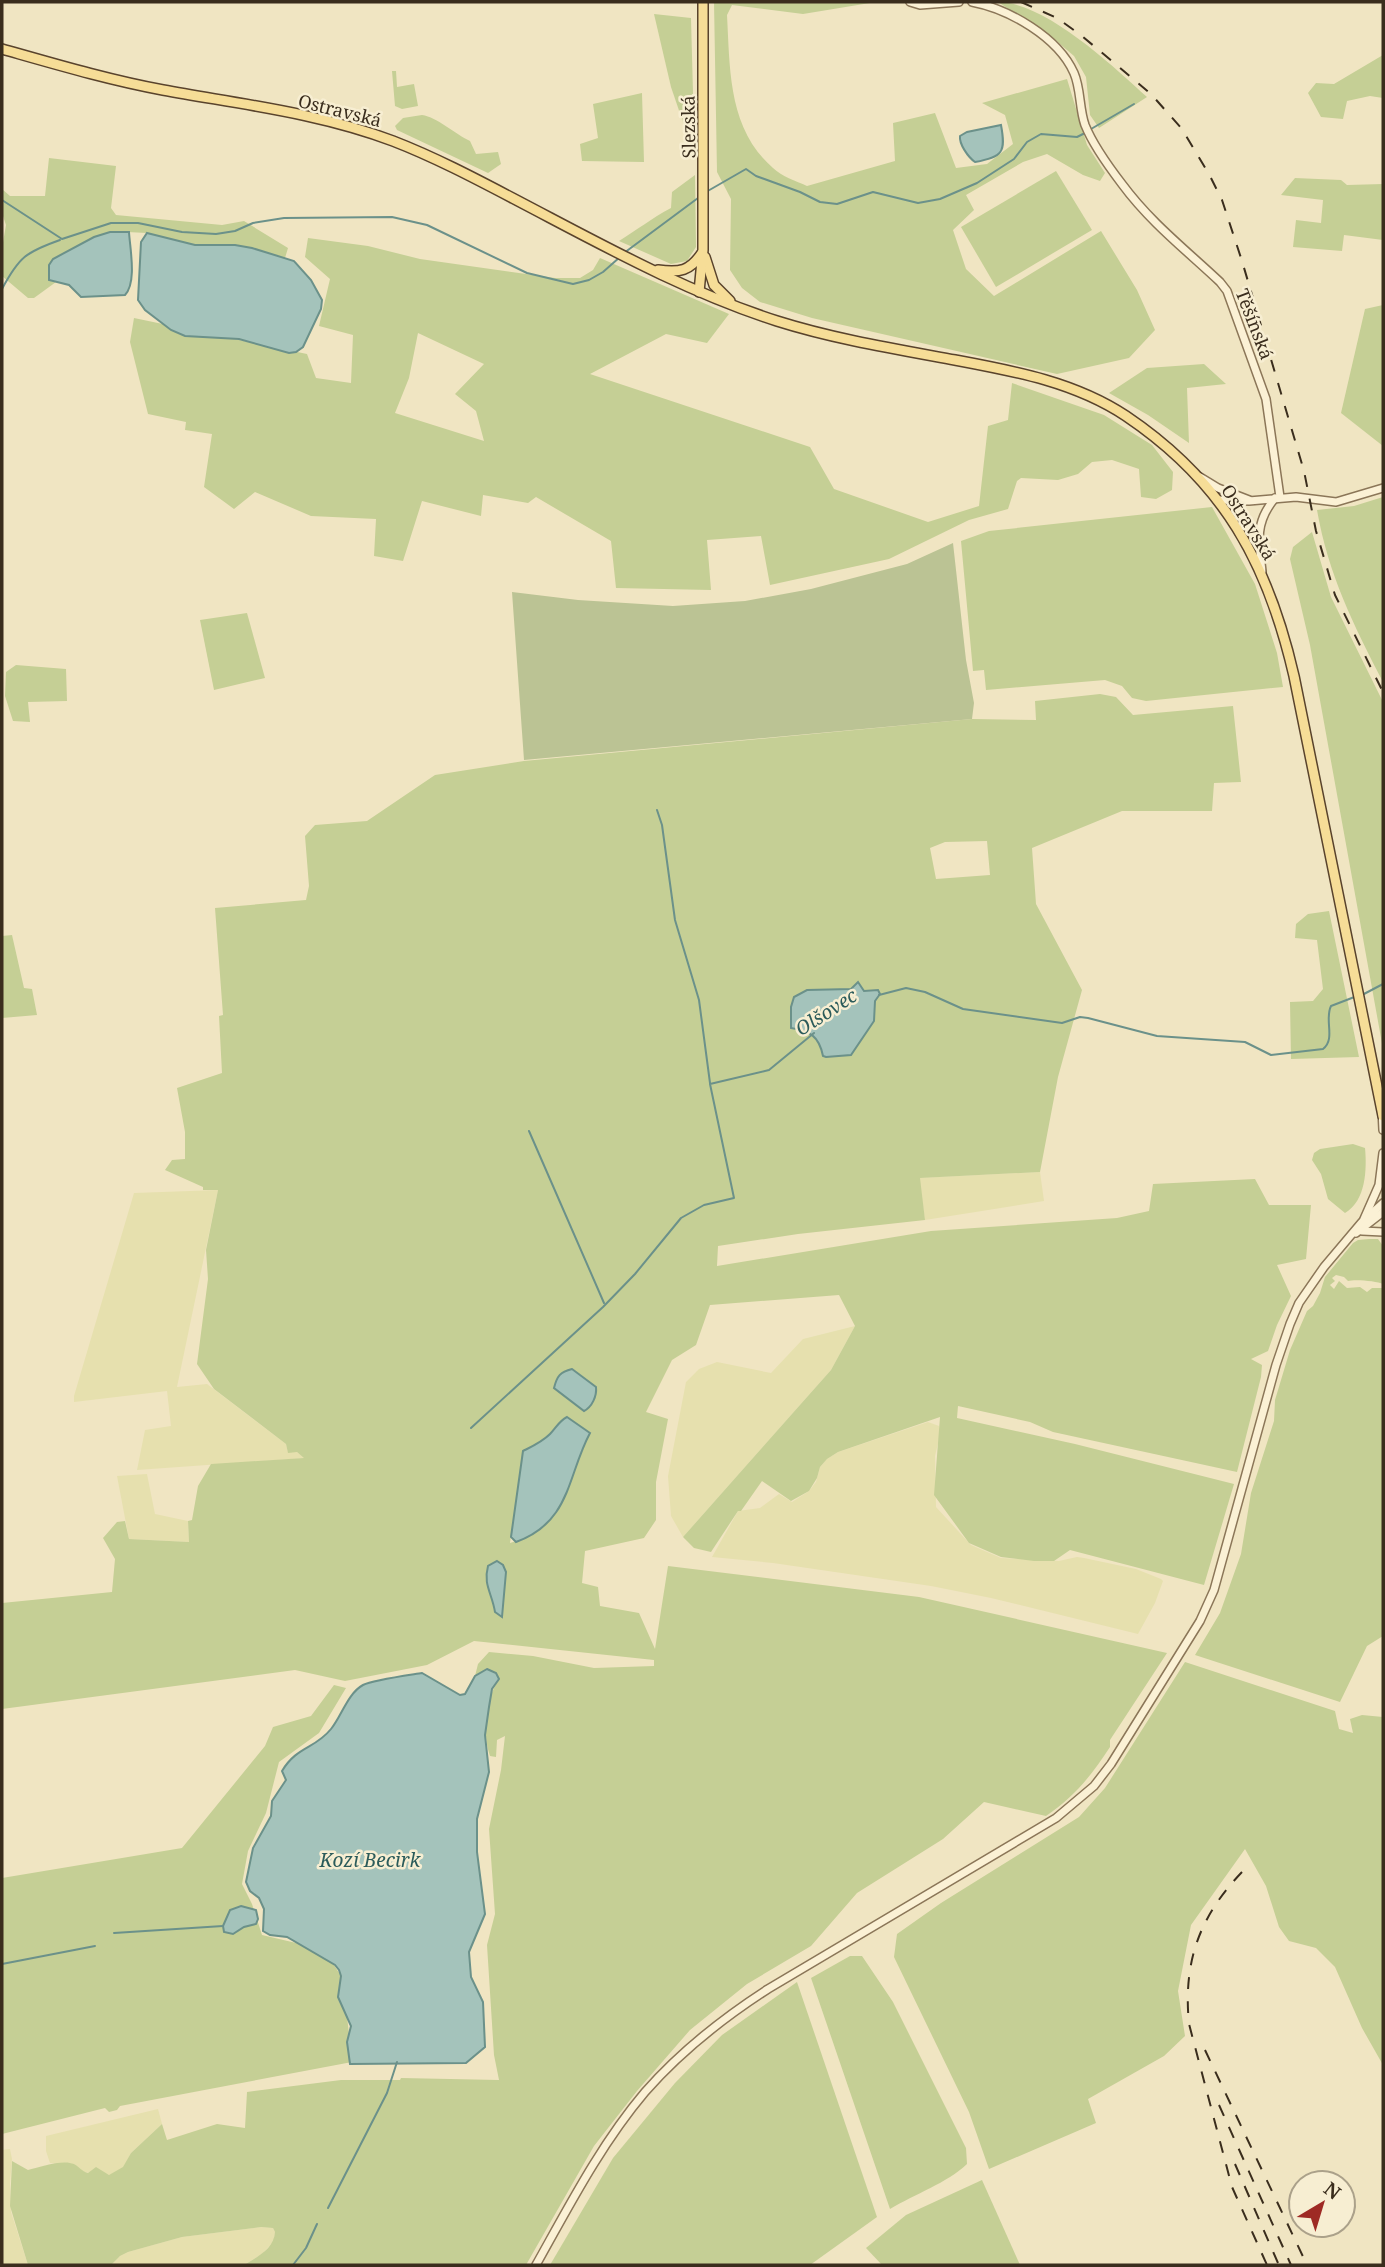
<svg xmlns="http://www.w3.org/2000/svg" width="1385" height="2267" font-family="'Noto Serif',serif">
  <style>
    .farmland { fill: #e6e0ae }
    .green { fill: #c5cf95; fill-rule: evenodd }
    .cemetery { fill: #bbc394 }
    .water { fill: #a4c3bb; stroke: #6b918a; stroke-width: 2 }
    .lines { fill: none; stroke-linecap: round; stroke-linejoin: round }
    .stream { stroke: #6b918a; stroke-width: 2 }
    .minor-casing { stroke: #8b7658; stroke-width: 10 }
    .major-casing { stroke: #59432c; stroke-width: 12 }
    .minor { stroke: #fbf1d5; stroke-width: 7 }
    .major { stroke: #f6dd97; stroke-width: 9 }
    .rail { stroke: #3a2d1d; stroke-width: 2; stroke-dasharray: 12 12; stroke-linecap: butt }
    .labels { text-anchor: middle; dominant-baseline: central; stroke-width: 5; stroke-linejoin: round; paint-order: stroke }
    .street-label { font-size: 18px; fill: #3a2d1d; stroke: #f7eed2 }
    .water-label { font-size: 19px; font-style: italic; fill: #2b5b5a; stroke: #f7eed2 }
  </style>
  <rect width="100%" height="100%" fill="#f0e5c2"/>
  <g class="farmland">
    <path d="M 1040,1172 L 1044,1201 L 925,1220 L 919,1178 Z"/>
    <path d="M 218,1190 L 177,1387 L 207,1384 L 286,1444 L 288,1452 L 297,1452 L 305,1458 L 137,1470 L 145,1430 L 171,1426 L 167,1391 L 74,1402 L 74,1396 L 134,1193 Z"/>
    <path d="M 855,1326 L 831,1370 L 683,1537 L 671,1516 L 668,1476 L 686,1382 L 699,1369 L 717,1362 L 771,1373 L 803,1339 Z"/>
    <path d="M 928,1422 L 939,1426 L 940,1435 L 935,1456 L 936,1507 L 971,1545 L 1001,1558 L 1059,1561 L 1077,1557 L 1084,1558 L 1136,1569 L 1161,1579 L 1163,1581 L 1155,1603 L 1138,1634 L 991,1598 L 931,1586 L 773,1563 L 712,1557 L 738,1511 L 760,1508 L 779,1494 L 792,1502 L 809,1491 L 816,1482 L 820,1467 L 827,1459 L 838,1452 Z"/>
    <path d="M 147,1474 L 155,1514 L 188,1521 L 189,1542 L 129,1539 L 117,1476 Z"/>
    <path d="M 158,2109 L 162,2124 L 131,2153 L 124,2167 L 110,2175 L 83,2172 L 74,2164 L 50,2163 L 46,2151 L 46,2136 Z"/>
    <path d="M 10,2149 L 12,2159 L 10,2184 L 11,2212 L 28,2265 L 2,2265 L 2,2150 Z"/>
    <path d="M 261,2227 L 273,2228 L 275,2232 L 274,2241 L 262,2254 L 244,2265 L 111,2265 L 120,2256 L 128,2252 L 182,2237 Z"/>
  </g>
  <g class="green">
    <path d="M 714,2 L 876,2 L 803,14 L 732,5 L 727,15 C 730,69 728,129 773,168 C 781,176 796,181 807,186 L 895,161 L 893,123 L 935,113 L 956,168 L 987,164 L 1013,144 L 1005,115 L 982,103 L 1067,79 L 1087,145 L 1105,173 L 1100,181 L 1083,175 L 1047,154 L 1023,162 L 966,195 L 974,210 L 953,230 L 966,269 L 994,296 L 1101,231 L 1137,290 L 1155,330 L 1129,358 L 1057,374 L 812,318 L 760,302 L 742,288 L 730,270 L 731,199 L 717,172 Z"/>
    <path d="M 998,2 C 1045,2 1113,66 1147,97 L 1099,128 L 1090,115 L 1086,77 L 1074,56 L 1053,38 Z"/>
    <path d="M 654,14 L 691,18 L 694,131 L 686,131 L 671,87 Z"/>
    <path d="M 1383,55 L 1383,98 L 1370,96 L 1347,101 L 1343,119 L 1321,117 L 1308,93 L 1316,83 L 1334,84 Z"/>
    <path d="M 392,71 L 396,71 L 397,87 L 414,84 L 418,106 L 402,109 L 395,106 Z"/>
    <path d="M 642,93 L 644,162 L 582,161 L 580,144 L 598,138 L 593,104 Z"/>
    <path d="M 422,115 C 437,117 455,134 470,141 L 476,154 L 498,152 L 501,164 L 488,173 L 397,130 L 395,126 L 403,118 Z"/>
    <path d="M 49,158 L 116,166 L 111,208 L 116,215 L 222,225 L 244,221 L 288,248 L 285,258 L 252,248 L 195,245 L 147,233 L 127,232 L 110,232 L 94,237 L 53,259 L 49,280 L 56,282 L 34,298 L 28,298 L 2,276 L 2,248 L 6,225 L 2,213 L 2,189 L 10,196 L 45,196 Z"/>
    <path d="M 1056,171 L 1092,230 L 996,287 L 961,227 Z"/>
    <path d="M 695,175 L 696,247 L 687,261 L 671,264 L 619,241 C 637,230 652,218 671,208 L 672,192 Z"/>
    <path d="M 1295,178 L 1341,180 L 1347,185 L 1383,184 L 1383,240 L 1344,235 L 1342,251 L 1293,247 L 1296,220 L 1321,223 L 1323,200 L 1281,195 Z"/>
    <path d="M 308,238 L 368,246 L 420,259 L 555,278 L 580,278 L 593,270 L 600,258 L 729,314 L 707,343 L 666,334 L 590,374 L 810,447 L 834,489 L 928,522 L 979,506 L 988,426 L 1008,420 L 1012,383 L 1104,415 L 1152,445 L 1173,472 L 1172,490 L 1156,499 L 1141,497 L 1139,469 L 1112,460 L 1092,462 L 1078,474 L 1058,480 L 1021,478 L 1017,481 L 1008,509 L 969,520 L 889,559 L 770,585 L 761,536 L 707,540 L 711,590 L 616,588 L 611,541 L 536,497 L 528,503 L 483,495 L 481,516 L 422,501 L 403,561 L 374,556 L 376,519 L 311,516 L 255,492 L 234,509 L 204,487 L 212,434 L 185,430 L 186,422 L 148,414 L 130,342 L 134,318 L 307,354 L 316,378 L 351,383 L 353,335 L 319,326 L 330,279 L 305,257 ZM 418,333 L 484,364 L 455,394 L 476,411 L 484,441 L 395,413 L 409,378 Z"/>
    <path d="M 1383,305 L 1383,446 L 1341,413 L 1365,309 Z"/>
    <path d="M 1204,364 L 1226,384 L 1187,388 L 1189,443 L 1148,415 L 1109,393 L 1147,368 Z"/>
    <path d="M 1383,497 L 1383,682 C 1354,626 1328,574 1317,510 L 1354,506 Z"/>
    <path d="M 1212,507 L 1255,584 L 1277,653 L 1283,687 L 1146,701 L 1132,698 L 1122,686 L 1105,680 L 986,690 L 984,670 L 973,671 L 961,541 L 989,531 Z"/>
    <path d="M 1312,532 L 1331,597 L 1383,702 L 1383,1049 L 1310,645 L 1290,559 L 1293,547 Z"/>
    <path d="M 247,613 L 265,678 L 214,690 L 200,620 Z"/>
    <path d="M 16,665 L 66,669 L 67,701 L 28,702 L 30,722 L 13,721 L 5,696 L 6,672 Z"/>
    <path d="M 1100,694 L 1116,697 L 1133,715 L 1233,706 L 1241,782 L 1214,783 L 1212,811 L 1122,811 L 1032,848 L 1036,904 L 1082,990 L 1058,1077 L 1040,1172 L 920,1178 L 925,1220 L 798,1234 L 718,1246 L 717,1266 L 931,1231 L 1117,1218 L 1149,1211 L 1153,1184 L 1255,1179 L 1269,1205 L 1311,1205 L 1306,1259 L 1277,1265 L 1291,1296 L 1277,1325 L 1268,1351 L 1251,1359 L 1262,1365 L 1261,1377 L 1237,1472 L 1053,1432 L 1030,1422 L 958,1406 L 957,1418 L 1075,1444 L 1234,1484 L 1204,1585 L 1070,1550 L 1054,1561 L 1034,1561 L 1001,1557 L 969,1543 L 934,1495 L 940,1417 L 838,1452 L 827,1459 L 820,1467 L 817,1478 L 809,1491 L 791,1501 L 762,1481 L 741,1511 L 738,1511 L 711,1552 L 694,1548 L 683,1537 L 831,1370 L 855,1326 L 839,1295 L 710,1305 L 696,1345 L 672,1360 L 646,1412 L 668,1419 L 656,1482 L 656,1520 L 644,1538 L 585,1551 L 582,1583 L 598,1587 L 600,1606 L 639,1613 L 655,1649 L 668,1566 L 919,1597 L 1167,1653 L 1110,1740 L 1110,1747 C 1091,1776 1075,1796 1046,1816 L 984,1802 L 943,1839 L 857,1893 L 811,1946 L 747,1984 L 690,2030 L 637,2091 L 594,2146 L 526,2265 L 244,2265 C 257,2257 274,2249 275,2232 L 273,2228 L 261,2227 L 182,2237 L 128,2252 L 120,2256 L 111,2265 L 28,2265 L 10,2206 L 12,2161 L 28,2170 C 39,2167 63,2159 74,2164 C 80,2167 81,2171 88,2173 L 96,2167 L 109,2175 L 123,2167 L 131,2153 L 162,2124 L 167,2140 L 217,2124 L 245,2128 L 247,2092 L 341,2080 L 400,2080 L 401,2078 L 499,2080 L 494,2055 L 487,1945 L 495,1914 L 489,1829 L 501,1770 L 505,1736 L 497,1740 L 496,1757 L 490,1756 C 482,1733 485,1700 499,1679 L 487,1669 L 475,1676 L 478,1664 L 489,1652 L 533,1656 L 594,1668 L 654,1666 L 654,1660 L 474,1641 L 427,1665 L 345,1681 L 295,1670 L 2,1709 L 2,1603 L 112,1592 L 115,1559 L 103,1538 L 117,1522 L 125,1521 L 129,1539 L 189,1542 L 188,1521 L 192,1520 L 198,1486 L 211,1464 L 304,1458 L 297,1452 L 288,1453 L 286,1444 L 214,1389 L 197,1364 L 208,1279 L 206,1250 L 218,1190 L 203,1190 L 203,1187 L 165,1170 L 172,1160 L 185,1159 L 185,1132 L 177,1088 L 222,1073 L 219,1016 L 223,1015 L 215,908 L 306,900 L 309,886 L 305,836 L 315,825 L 367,821 L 435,775 L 524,761 L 972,719 L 1036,720 L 1035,701 ZM 987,841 L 990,875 L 936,879 L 930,848 L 945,842 ZM 567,1417 L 590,1433 C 567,1478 570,1527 510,1543 L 523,1452 C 533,1446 542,1442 550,1434 C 556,1428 559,1421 567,1417 Z"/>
    <path d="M 1329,911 L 1359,1057 L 1291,1059 L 1290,1002 L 1313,1001 L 1323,989 L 1317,940 L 1295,938 L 1296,924 L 1308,914 Z"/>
    <path d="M 12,935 L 24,988 L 32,989 L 37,1015 L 2,1018 L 2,936 Z"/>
    <path d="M 1353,1144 L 1365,1148 C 1367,1169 1366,1201 1345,1213 L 1328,1199 L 1321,1174 L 1312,1160 L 1314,1153 L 1320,1149 Z"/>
    <path d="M 1369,1239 L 1378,1239 L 1383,1246 L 1383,1284 C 1377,1281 1355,1279 1348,1281 L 1344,1277 L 1336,1275 L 1332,1278 L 1335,1281 L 1330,1285 L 1334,1289 L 1339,1281 L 1347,1288 L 1360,1287 L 1367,1292 L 1372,1288 L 1383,1288 L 1383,1636 L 1367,1646 L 1340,1702 L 1195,1655 L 1220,1613 L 1241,1554 L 1251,1493 L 1274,1421 L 1275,1400 L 1290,1350 L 1307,1311 L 1313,1306 L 1320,1293 L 1325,1277 L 1353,1243 L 1358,1240 Z"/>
    <path d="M 1185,1662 L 1335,1711 L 1339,1729 L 1353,1733 L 1350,1719 L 1362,1715 L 1383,1717 L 1383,2065 L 1362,2028 L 1335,1967 L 1316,1948 L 1289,1941 L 1279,1927 L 1266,1886 L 1245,1849 L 1191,1925 L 1178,1991 L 1185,2036 L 1164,2056 L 1088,2099 L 1096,2123 L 989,2169 L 969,2112 L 894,1957 L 897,1934 L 941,1903 L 1079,1817 L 1105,1788 Z"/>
    <path d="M 334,1685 L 346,1688 L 319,1733 L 279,1762 L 266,1813 L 248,1851 L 242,1884 L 252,1904 L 262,1935 L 309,1946 L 332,1962 L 343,1979 L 352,2062 L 120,2106 L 117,2110 L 109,2112 L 105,2108 L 2,2134 L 2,1878 L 182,1848 L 265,1746 L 273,1727 L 311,1716 Z"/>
    <path d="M 850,1956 L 862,1956 L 893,2002 L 966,2148 L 967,2164 C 947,2183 915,2194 890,2209 L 811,1978 Z"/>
    <path d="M 797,1982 L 877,2217 L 810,2265 L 550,2265 L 613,2158 L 675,2083 L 722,2035 Z"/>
    <path d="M 982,2180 L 1020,2265 L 882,2265 L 866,2248 L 906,2215 Z"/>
  </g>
  <path class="cemetery" d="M 953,543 L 966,660 L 974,703 L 972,719 L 524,760 L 512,592 L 578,600 L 673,606 L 745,601 L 811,589 L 907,564 Z"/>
  <g class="water">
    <path d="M 1001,125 C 1006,152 1003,157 975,162 C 968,157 959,144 960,136 L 967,132 Z"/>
    <path d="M 110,232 L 129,232 C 130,249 137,282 125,295 L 81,297 L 69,285 L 49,280 L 49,265 L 53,259 L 94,237 Z"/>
    <path d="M 147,233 L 195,245 L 235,245 L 252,248 L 294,261 L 311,280 L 322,300 L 321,309 L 303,347 L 296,352 L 289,353 L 239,339 L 185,336 L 171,330 L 145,310 L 138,300 L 141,242 Z"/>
    <path d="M 858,982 L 864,991 L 878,990 L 880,994 L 875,1001 L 874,1021 L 851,1055 L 826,1057 L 823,1056 C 819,1036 810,1031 791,1028 L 791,1007 L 794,997 L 807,990 L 851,989 Z"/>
    <path d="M 572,1369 L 596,1387 C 597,1396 592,1407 584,1411 L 554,1388 C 557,1376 560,1372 572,1369 Z"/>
    <path d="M 567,1417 L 590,1433 C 567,1476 571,1522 516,1542 L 511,1537 L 523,1451 C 533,1446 542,1442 550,1434 C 556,1428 559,1421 567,1417 Z"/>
    <path d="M 497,1561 L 503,1565 L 506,1572 L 502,1617 L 495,1612 C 492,1593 483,1585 488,1566 Z"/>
    <path d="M 487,1669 L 496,1673 L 499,1679 L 492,1689 L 489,1707 L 485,1735 L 489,1772 L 477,1819 L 477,1852 L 485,1914 L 469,1952 L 471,1977 L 483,2002 L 485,2047 L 466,2063 L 350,2064 L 347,2042 L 351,2026 L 338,1997 L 341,1976 L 339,1970 L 335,1965 L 287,1937 L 270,1935 L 263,1931 L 264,1909 L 259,1898 L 250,1891 L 246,1882 L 253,1848 L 271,1816 L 272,1801 L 286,1780 L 282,1771 C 297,1746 315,1749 331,1729 C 341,1717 348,1693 363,1685 C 373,1680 410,1675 422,1673 L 460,1695 L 465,1694 L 475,1676 Z"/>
    <path d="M 241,1906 L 256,1910 L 258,1919 L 256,1924 L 244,1927 L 233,1934 L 224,1932 L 223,1926 L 230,1910 Z"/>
  </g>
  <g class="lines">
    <g class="stream">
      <path d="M 1091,129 L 1134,104"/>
      <path d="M 706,192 L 746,169 L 756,176 L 800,192 L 820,202 L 837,204 L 873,192 L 918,203 L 940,199 L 977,183 L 1014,159 L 1027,142 L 1041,134 L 1077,137 L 1087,132"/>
      <path d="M 2,200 L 62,239 L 111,223 L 138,223 L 182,232 L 216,234 L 235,231 L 253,223 L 284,218 L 392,217 L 427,225 L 527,273 L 573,284 L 589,280 L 603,272 L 620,257"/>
      <path d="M 624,253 L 698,198"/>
      <path d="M 2,289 C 19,257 26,252 60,240"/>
      <path d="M 657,810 L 662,825 L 675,920 L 699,1000 L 710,1083"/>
      <path d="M 879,995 L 906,988 L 925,992 L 963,1009 L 1062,1023 L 1080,1017 L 1088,1018 L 1157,1036 L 1245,1042 L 1271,1055 L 1323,1049 C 1336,1039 1324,1020 1331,1006 L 1357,996"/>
      <path d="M 1362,995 L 1383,984"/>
      <path d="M 529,1131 L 604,1303"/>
      <path d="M 471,1428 L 603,1307 L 635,1274 L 681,1218 L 704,1205 L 734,1198 L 710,1084 L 769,1070 L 814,1033"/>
      <path d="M 114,1933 L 223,1926"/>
      <path d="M 2,1964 L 95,1946"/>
      <path d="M 328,2208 L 387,2093 L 397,2062"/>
      <path d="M 293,2265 L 306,2248 L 317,2224"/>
    </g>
    <g class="minor-casing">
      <g id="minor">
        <path d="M 910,2 L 920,5 L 959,2"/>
        <path d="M 972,2 C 1009,9 1058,37 1074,73 C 1081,89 1079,108 1085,125 C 1093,145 1109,167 1122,184 C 1150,222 1186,250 1220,282 L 1227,291 L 1266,399 L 1280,497"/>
        <path d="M 1200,477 L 1218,488 L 1249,500"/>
        <path d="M 1219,500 L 1249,501 L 1296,497 L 1336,502 L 1383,488"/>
        <path d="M 1262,571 C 1258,541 1255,522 1275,498"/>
        <path d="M 1382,1110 L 1383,1130"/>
        <path d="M 1364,1219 L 1379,1185 L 1383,1153"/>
        <path d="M 1362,1231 L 1383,1232"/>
        <path d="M 1356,1233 L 1383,1212"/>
        <path d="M 536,2265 C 569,2206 601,2144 645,2092 C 681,2051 723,2018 768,1989 L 1056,1818 L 1094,1786 L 1111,1764 L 1200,1621 L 1214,1590 L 1276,1365 L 1290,1324 L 1299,1303 L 1324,1267 L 1362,1222 L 1383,1203"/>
      </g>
    </g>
    <g class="major-casing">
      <g id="major">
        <path d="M 2,49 C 55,64 109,80 163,90 C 239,104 320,113 393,141 C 437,158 480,181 522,203 C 606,247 687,292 777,321 C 834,339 895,349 955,360 C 1014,371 1075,382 1126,416 C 1224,482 1268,563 1294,676 L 1383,1116"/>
        <path d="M 705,257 L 714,285 L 730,301"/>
        <path d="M 658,270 C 680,273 690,271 702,253"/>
        <path d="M 699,292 L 703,250 L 703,2"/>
      </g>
    </g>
    <use href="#minor" class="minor"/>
    <use href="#major" class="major"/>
    <g class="rail">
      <path d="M 179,2 L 222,2"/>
      <path d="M 1021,2 L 1057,18 L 1082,36 L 1151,94 L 1182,129 L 1210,176 L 1222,200 L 1242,261 L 1304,471 L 1316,531 L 1335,595 L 1383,692"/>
      <path d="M 1242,1872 C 1199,1917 1183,1962 1189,2024 L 1232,2187 L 1267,2265"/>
      <path d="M 1205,2050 L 1307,2265"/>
      <path d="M 1219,2105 L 1291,2265"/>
      <path d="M 1235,2164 L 1278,2263"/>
    </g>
  </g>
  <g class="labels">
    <g class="street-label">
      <text transform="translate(340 110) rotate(14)">Ostravská</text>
      <text transform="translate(688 127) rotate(-91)">Slezská</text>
      <text transform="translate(1255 324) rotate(69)">Těšínská</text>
      <text transform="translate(1249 522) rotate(58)">Ostravská</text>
    </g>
    <g class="water-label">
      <text transform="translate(826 1012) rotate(-33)">Olšovec</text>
      <text x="370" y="1860">Kozí Becirk</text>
    </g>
  </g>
  <rect width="1385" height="2267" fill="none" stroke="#3a2d1d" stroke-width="7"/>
  <g transform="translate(1322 2204) rotate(38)"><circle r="33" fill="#f7eed2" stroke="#aba18a" stroke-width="2"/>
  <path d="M0-5L12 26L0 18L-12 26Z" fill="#9e2a24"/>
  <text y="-10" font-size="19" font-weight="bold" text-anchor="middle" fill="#3a2d1d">N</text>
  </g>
</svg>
